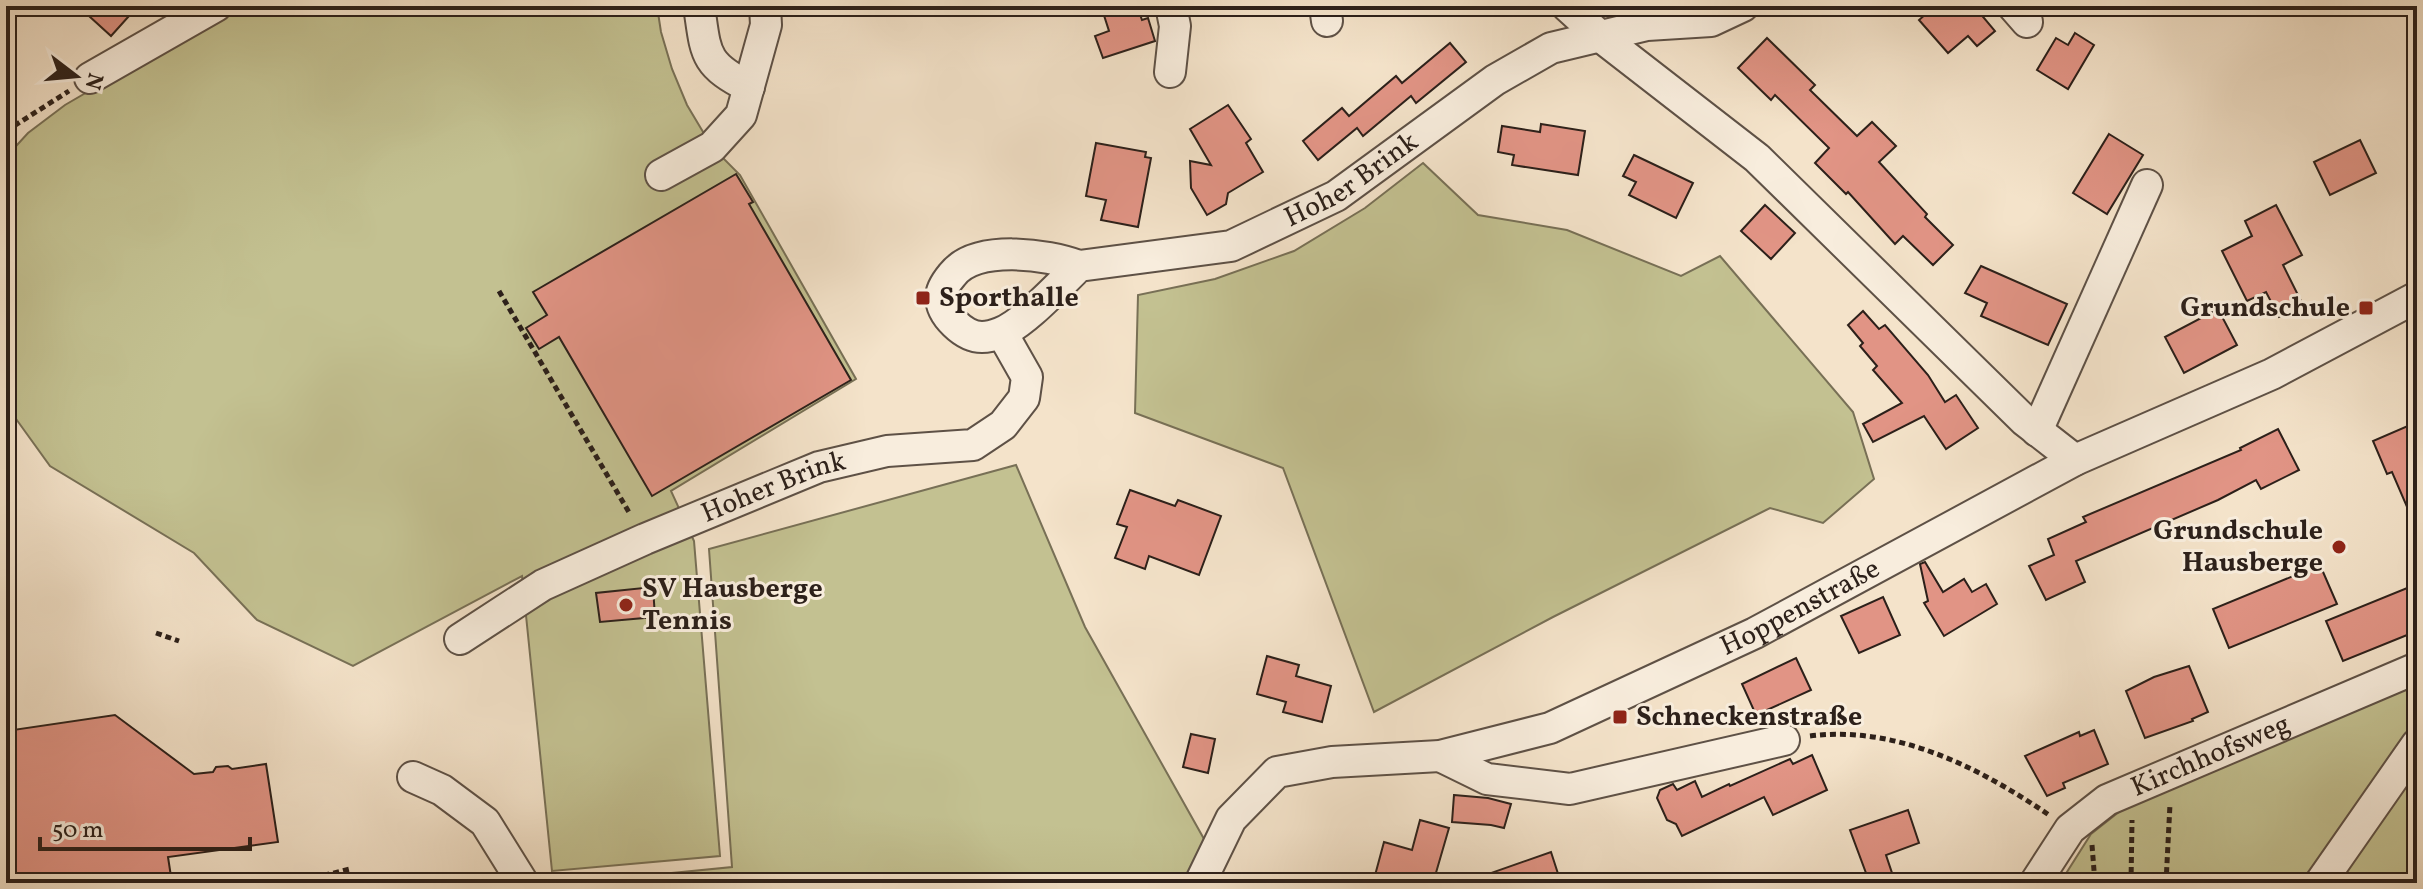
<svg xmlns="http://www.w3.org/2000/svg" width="2423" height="889" font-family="Vollkorn,serif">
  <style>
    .green { fill: #c3c191; stroke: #787056; stroke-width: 2 }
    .building { fill: #e19485; stroke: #2c201a; stroke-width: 2 }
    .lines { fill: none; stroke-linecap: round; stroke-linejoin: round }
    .minor-casing { stroke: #5e5146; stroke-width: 34 }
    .path { stroke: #2c201a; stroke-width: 5; stroke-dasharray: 6 4; stroke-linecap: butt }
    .minor { stroke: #f8eddd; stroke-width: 30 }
    .poi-dot { fill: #8f2418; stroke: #f8eddd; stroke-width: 3 }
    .labels { text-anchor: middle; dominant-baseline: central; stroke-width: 6; stroke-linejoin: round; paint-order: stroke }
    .street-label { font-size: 28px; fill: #2c201a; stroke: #f8eddd }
    .poi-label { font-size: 28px; font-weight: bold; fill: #2c201a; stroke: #f8eddd; text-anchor: start }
  </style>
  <rect width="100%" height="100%" fill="#f4e3ca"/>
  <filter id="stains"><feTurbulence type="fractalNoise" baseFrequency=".0025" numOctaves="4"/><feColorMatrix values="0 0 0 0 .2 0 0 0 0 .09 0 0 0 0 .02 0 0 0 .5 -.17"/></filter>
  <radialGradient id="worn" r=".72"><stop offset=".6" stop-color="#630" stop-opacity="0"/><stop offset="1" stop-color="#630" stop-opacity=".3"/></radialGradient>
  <g class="green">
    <path d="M 235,6 L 657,6 L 661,32 L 672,69 L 687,105 L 712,147 L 740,175 L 856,379 L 671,491 L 694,541 L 720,856 L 552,871 L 522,576 L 353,666 L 257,620 L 194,553 L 50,466 L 6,405 L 6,157 L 28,133 L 65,105 Z"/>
    <path d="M 1423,163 L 1478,215 L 1567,230 L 1681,276 L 1720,256 L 1853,412 L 1874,479 L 1823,523 L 1770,508 L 1553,617 L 1374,712 L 1283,468 L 1135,413 L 1138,295 L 1215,279 L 1294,251 L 1365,208 Z"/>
    <path d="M 1016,465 L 1085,627 L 1204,839 L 1192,883 L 612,883 L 612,879 L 732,867 L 709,549 Z"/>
    <path d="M 2417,680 L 2417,883 L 2060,883 L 2091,834 L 2129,804 Z"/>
  </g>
  <g class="building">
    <path d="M 78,6 L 138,6 L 111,36 Z"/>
    <path d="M 1101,6 L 1137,6 L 1142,20 L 1148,18 L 1155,41 L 1103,58 L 1095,36 L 1109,31 Z"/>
    <path d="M 1935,6 L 1974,6 L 1995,31 L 1977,46 L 1968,36 L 1948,53 L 1919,20 Z"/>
    <path d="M 2075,33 L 2094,45 L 2068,89 L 2037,70 L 2056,38 L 2068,45 Z"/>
    <path d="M 1767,38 L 1815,85 L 1810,90 L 1857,136 L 1872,122 L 1896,146 L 1879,162 L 1927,214 L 1925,217 L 1953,245 L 1933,265 L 1903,236 L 1895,244 L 1848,192 L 1846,194 L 1815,163 L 1829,148 L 1775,95 L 1771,100 L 1738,68 Z"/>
    <path d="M 1450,43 L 1466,62 L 1416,103 L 1411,96 L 1363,136 L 1357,128 L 1318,160 L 1303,141 L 1342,108 L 1349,116 L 1396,76 L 1402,83 Z"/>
    <path d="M 1228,105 L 1251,139 L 1246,143 L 1263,172 L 1228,193 L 1226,204 L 1207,215 L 1191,188 L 1190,161 L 1211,165 L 1190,129 Z"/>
    <path d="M 1541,124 L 1585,131 L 1578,175 L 1512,165 L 1514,155 L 1498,152 L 1502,126 L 1540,132 Z"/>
    <path d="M 2109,134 L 2143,155 L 2107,214 L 2073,193 Z"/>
    <path d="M 2360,140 L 2376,173 L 2330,195 L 2314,162 Z"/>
    <path d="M 1096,143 L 1146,152 L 1145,157 L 1151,158 L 1138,227 L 1101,220 L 1106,200 L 1086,196 Z"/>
    <path d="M 1634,155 L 1693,183 L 1676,218 L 1629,195 L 1636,182 L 1623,176 Z"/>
    <path d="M 736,174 L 753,202 L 749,204 L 851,380 L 652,496 L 559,337 L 539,349 L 526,328 L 547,315 L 533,292 Z"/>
    <path d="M 1765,205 L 1795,233 L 1771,259 L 1741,231 Z"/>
    <path d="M 2276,205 L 2302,255 L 2283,265 L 2303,305 L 2279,317 L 2266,292 L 2247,301 L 2222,251 L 2252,236 L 2245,221 Z"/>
    <path d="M 1981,266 L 2067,304 L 2048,345 L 1981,316 L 1987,303 L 1965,293 Z"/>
    <path d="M 2218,309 L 2237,345 L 2184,373 L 2165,337 Z"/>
    <path d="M 1863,311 L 1879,329 L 1885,325 L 1928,375 L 1945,402 L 1956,395 L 1978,428 L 1946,449 L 1924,416 L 1873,442 L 1863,424 L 1902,403 L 1873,370 L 1877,366 L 1860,346 L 1863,343 L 1848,325 Z"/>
    <path d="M 2417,422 L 2417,530 L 2392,472 L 2387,474 L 2373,441 Z"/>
    <path d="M 2278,429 L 2299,470 L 2261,489 L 2256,480 L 2218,500 L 2076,561 L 2085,582 L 2046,600 L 2029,566 L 2054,555 L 2048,539 L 2086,522 L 2083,517 L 2241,450 L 2240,448 Z"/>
    <path d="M 1130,490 L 1175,506 L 1178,500 L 1221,516 L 1199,575 L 1149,556 L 1145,569 L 1115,558 L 1127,527 L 1117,524 Z"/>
    <path d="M 1925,562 L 1943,592 L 1964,579 L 1972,592 L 1986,584 L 1997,604 L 1944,636 L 1924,603 L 1928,601 L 1920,564 Z"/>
    <path d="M 2320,565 L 2337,604 L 2229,648 L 2213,609 Z"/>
    <path d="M 2417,584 L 2417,631 L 2343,661 L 2326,621 Z"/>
    <path d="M 653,587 L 655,617 L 600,622 L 596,593 Z"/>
    <path d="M 1883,597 L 1900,635 L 1859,653 L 1841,616 Z"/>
    <path d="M 1267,656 L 1299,665 L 1296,676 L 1331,686 L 1322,722 L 1283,712 L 1286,702 L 1257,694 Z"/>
    <path d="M 1796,658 L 1811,690 L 1756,715 L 1742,684 Z"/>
    <path d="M 2189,666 L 2208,712 L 2192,719 L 2193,721 L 2145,738 L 2126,691 L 2154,677 Z"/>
    <path d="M 115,715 L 194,774 L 213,772 L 216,767 L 228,766 L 232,769 L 266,764 L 278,842 L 168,857 L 172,883 L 6,883 L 6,731 Z"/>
    <path d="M 2094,730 L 2108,764 L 2063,783 L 2065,788 L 2047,796 L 2025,756 L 2079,732 L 2080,736 Z"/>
    <path d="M 1191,734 L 1215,739 L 1208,773 L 1183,767 Z"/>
    <path d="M 1812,755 L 1827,790 L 1773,815 L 1764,797 L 1682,836 L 1676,824 L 1667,820 L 1657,798 L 1660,790 L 1673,784 L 1677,790 L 1695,781 L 1702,797 L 1729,784 L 1730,786 L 1790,759 L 1793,764 Z"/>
    <path d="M 1454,795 L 1488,798 L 1511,804 L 1504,828 L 1491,825 L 1452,822 Z"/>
    <path d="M 1908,810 L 1919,843 L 1886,855 L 1892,873 L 1869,881 L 1850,830 Z"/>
    <path d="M 1420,820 L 1449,828 L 1433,883 L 1389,883 L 1374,879 L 1384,842 L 1412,850 Z"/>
    <path d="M 1551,852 L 1561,883 L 1472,883 L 1471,880 Z"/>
  </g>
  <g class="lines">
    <g class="minor-casing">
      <g id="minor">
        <path d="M 699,6 C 706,53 703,64 749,87"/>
        <path d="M 1325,6 L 1327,21"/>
        <path d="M 1567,6 L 1601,37 L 1757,158 L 2025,421 L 2075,460"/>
        <path d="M 2013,6 L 2027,22"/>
        <path d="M 1170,72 L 1175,26 L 1171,6"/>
        <path d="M 90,78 L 216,6"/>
        <path d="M 661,175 L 712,147 L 741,115 L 766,25 L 765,6"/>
        <path id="s1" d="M 1079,266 C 1060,284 1024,324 1000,333 C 995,335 986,337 982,337 C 964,337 941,315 941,297 C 941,289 947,281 952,275 C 976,244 1047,254 1079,266 L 1231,246 L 1336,196 L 1495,80 L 1551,48 L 1647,25 L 1711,21 L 1743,6"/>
        <path d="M 2037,431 L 2147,185"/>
        <path id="s2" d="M 460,639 L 543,585 L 645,539 L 819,467 L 887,451 L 973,445 L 1003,425 L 1024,398 L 1027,377 L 1002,333"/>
        <path d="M 1440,756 L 1487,779 L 1570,789 L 1784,740"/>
        <path d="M 413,777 L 442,790 L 485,822 L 523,883"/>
        <path id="s3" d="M 1200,883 L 1231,819 L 1277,772 L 1332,762 L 1440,756 L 1550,728 L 1755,633 L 2075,460 L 2272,374 L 2417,297"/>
        <path id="s4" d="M 2035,883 L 2070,829 L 2107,800 L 2417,668"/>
        <path d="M 2320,883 L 2417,744"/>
      </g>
    </g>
    <g class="path">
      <path d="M 6,131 L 69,91"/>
      <path d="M 499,291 L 630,514"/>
      <path d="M 156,633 L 179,641"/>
      <path d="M 1810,736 C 1897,725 1980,768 2049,815"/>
      <path d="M 2092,845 L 2095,883"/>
      <path d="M 306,883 L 309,879 L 350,869"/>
      <path d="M 2131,883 L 2132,820"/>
      <path d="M 2166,883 L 2170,804"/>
      <path d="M 2413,883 L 2417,857"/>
    </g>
    <use href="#minor" class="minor"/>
  </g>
  <g class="poi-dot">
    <rect x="915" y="290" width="16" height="16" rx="4"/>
    <rect x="2358" y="300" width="16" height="16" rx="4"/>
    <circle cx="2339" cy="547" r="8"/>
    <circle cx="626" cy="605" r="8"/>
    <rect x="1612" y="709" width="16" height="16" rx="4"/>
  </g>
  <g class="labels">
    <g class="street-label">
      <text stroke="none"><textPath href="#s1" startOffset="634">Hoher Brink</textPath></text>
      <text stroke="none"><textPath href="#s2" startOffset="350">Hoher Brink</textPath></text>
      <text stroke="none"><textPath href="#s3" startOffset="692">Hoppenstraße</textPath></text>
      <text stroke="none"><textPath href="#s4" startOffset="224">Kirchhofsweg</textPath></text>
    </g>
    <g class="poi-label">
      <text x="939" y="298">Sporthalle</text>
      <text x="2350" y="308" text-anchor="end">Grundschule</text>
      <text x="2323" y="531" text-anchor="end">Grundschule<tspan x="2323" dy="32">Hausberge</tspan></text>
      <text x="642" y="589">SV Hausberge<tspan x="642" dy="32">Tennis</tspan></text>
      <text x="1636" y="717">Schneckenstraße</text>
    </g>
  </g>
  <rect width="2423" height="889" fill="none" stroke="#f4e3ca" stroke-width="32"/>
  <rect x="8" y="8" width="2407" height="873" fill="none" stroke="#2c201a" stroke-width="4"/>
  <rect x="16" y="16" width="2391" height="857" fill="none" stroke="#2c201a" stroke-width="2"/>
  <g transform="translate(76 76) rotate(106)" stroke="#f8eddd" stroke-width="6" paint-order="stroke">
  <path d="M0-6L14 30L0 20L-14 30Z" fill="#2c201a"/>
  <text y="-12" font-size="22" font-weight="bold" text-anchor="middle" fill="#2c201a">N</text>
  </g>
  <path d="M40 837v12h210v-12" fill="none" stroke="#2c201a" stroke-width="4"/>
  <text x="52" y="837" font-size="24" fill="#2c201a" stroke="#f8eddd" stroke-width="6" paint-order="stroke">50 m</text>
  <rect width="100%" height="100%" filter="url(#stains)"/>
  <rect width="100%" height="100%" fill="url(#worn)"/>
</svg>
